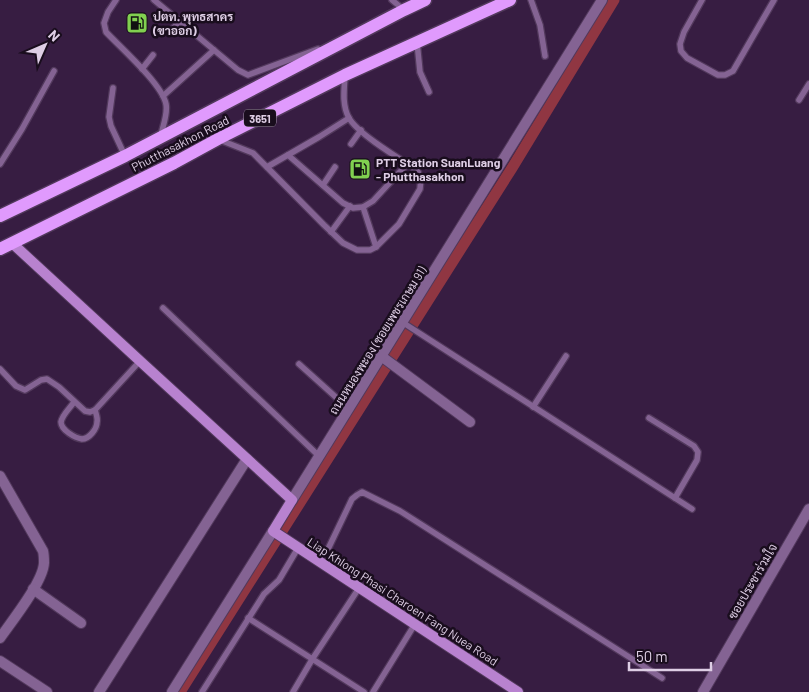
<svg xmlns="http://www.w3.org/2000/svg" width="809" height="692" font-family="Barlow,Sarabun,sans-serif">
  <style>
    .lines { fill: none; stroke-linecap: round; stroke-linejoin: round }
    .canal { stroke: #903642; stroke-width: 11 }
    .service-casing { stroke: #52395c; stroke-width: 8 }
    .minor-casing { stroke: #52395c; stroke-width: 12 }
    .secondary-casing { stroke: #52395c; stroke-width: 12 }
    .primary-casing { stroke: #52395c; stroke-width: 15 }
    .service { stroke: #846393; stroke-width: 5.5 }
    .minor { stroke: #846393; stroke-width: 10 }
    .secondary { stroke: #b882cf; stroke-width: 10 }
    .primary { stroke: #e09afd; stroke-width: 12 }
    .labels { text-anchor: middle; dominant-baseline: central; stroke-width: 5; stroke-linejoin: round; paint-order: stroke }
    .shield { fill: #190d1d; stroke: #a394a9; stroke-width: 1 }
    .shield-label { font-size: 11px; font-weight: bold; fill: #decee5 }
    .poi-label { font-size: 12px; font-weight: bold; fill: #decee5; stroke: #190d1d; text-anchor: start }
    .street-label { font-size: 12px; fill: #decee5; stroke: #190d1d }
  </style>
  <rect width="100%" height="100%" fill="#371d42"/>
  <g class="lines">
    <path class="canal" d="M 180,692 L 512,168 L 614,0"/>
    <g class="service-casing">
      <g id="service">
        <path d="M 116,0 L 108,12 L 104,23 L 106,32 C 121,48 162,84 166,104 C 168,114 163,125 161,135"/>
        <path d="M 154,0 L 238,70 L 248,75 L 318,49"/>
        <path d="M 392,0 L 404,10"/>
        <path d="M 531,0 L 540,25 L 545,56"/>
        <path d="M 702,0 L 684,32 L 680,44 L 681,51 L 687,58 L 718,75 L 725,75 L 733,71 L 774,0"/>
        <path d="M 170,33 L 179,21"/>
        <path d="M 417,42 L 420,72 L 429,92"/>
        <path d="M 142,69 L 153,55"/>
        <path d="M 113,88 L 109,117 L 111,126 L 125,156"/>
        <path d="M 163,96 L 214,50"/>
        <path d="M 799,100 L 809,84"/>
        <path d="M 220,140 L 253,153 L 324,225 L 343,243 L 357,250 L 370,250 L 376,247 L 399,224 L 420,189 L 421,178 L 417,170 C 400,159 358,134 349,118 C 342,106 344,90 345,76"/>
        <path d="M 351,144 L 361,130"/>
        <path d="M 288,155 L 343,203 L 353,208 L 363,207 L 373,201 L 407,164"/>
        <path d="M 0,164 L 22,129 L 54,71"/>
        <path d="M 267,167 L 319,137 L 349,118"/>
        <path d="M 323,185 L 335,167"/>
        <path d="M 363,207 L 376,247"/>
        <path d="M 331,232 L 350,206"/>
        <path d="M 163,308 L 319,456"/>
        <path d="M 402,322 L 692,509"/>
        <path d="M 299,364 L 349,409"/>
        <path d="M 0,369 L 16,386 L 25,390 L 41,380 L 47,379 L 59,387 L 85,411 L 90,412 L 95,410 L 140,361"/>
        <path d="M 74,402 C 71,407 62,415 61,422 C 61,430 75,438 82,439 C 89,439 97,429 97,422 C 98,418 96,414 95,410"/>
        <path d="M 533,407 L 566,356"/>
        <path d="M 649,418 L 694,446 L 698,452 L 697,460 L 675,498"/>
        <path d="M 316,559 L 325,552 L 329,547 L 352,499 L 357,495 L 362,492 L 400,511 L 662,678"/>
        <path d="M 248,618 L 364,692"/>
        <path d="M 202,692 L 264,594 L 279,580 L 298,548"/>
        <path d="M 293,692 L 313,658 L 359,588"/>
        <path d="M 373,692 L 415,624"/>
      </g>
    </g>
    <g class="minor-casing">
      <g id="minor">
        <path d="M 381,356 L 470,422"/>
        <path d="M 0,476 L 43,551 C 44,555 44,559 44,563 C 43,582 12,621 0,638"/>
        <path d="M 292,500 L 602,0"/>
        <path d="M 33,589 L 81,623"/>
        <path d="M 0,661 L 47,692"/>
        <path d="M 99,692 L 247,459"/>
        <path d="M 172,692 L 273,531"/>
        <path d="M 703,692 L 809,509"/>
      </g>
    </g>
    <g class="secondary-casing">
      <path id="secondary" d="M 12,243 L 140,361 L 292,500 L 273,531 L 518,692"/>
    </g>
    <g class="primary-casing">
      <g id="primary">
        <path d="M 0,216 L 125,156 L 404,10 L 425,0"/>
        <path d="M 0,249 L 174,163 L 218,139 L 345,75 L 510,0"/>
      </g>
    </g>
    <use href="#service" class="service"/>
    <use href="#minor" class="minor"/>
    <use href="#secondary" class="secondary"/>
    <use href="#primary" class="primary"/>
  </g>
  <defs>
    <g id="fuel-square" transform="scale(1.125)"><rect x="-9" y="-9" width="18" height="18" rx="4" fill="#81d050" stroke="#190d1d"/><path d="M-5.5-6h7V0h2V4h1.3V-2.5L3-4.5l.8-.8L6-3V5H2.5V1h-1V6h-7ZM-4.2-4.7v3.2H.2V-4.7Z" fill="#111"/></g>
  </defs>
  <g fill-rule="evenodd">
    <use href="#fuel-square" x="137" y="23"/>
    <use href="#fuel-square" x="360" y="169"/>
  </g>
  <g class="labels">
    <rect class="shield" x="244" y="109.5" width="32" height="17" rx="4"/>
    <g class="shield-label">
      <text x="260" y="118">3651</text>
    </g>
    <g class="poi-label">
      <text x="153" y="16">ปตท. พุทธสาคร<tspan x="153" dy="14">(ขาออก)</tspan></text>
      <text x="376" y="162">PTT Station SuanLuang<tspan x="376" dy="14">- Phutthasakhon</tspan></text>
    </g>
    <g class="street-label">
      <text transform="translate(180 143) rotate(-27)">Phutthasakhon Road</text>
      <text transform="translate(377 340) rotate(-58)">ถนนหนองพะอง (ซอยเพชรเกษม 91)</text>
      <text transform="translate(752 581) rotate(-60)">ซอยประชาร่วมใจ</text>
      <text transform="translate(403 601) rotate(33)">Liap Khlong Phasi Charoen Fang Nuea Road</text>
    </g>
  </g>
  <g transform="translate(45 45) rotate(45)" stroke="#190d1d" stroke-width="4" paint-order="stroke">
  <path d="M0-4L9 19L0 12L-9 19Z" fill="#decee5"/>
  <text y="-8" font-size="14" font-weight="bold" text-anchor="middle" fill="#decee5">N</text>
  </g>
  <path d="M629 662v8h82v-8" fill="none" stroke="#decee5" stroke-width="2.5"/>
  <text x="636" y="662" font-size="15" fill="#decee5" stroke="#190d1d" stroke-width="4" paint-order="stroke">50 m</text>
</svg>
